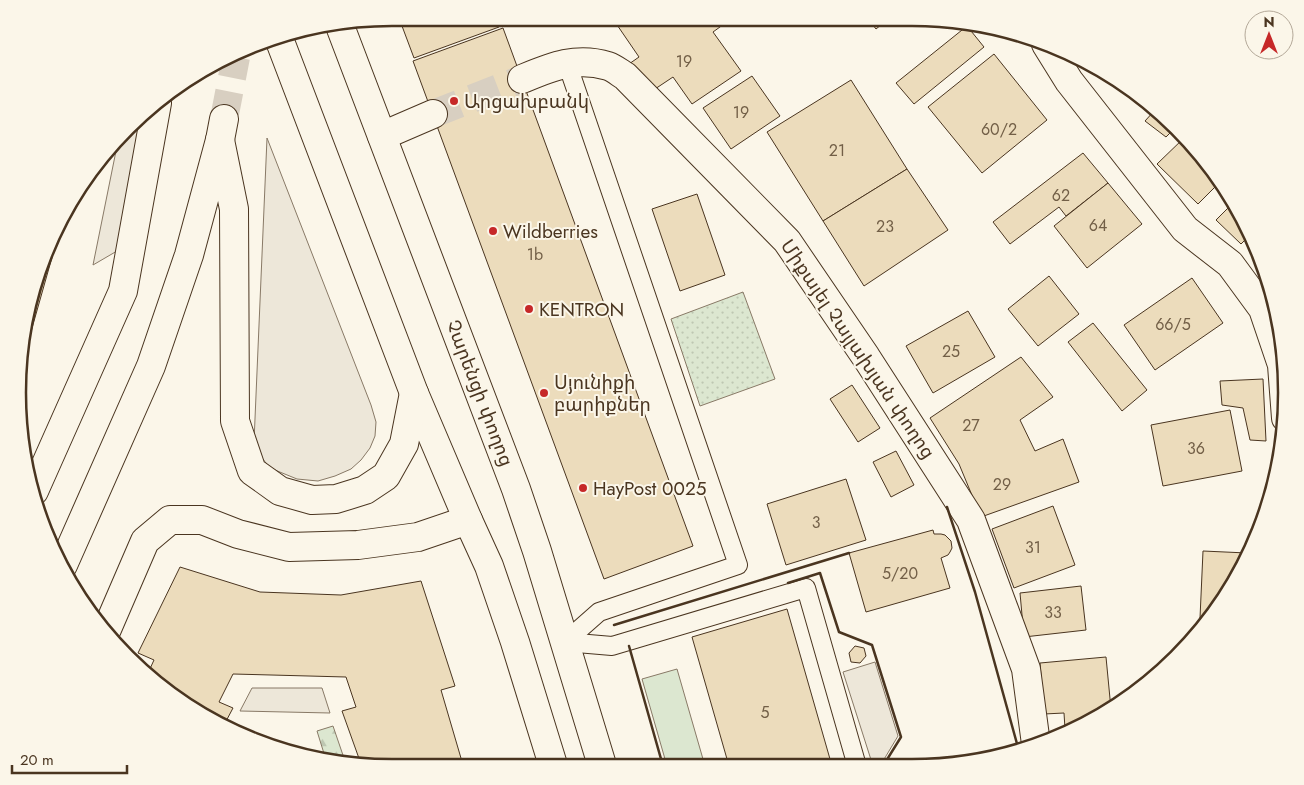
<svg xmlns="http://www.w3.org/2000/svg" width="1304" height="785" font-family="Jost,'Noto Sans Armenian',sans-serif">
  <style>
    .green { fill: #dce7d0; stroke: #887966 }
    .forest { fill: url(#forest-firs); stroke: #887966 }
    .park { fill: url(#park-dots); stroke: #887966 }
    .parking { fill: #ede7d9; stroke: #887966 }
    .building { fill: #ecdcbc; stroke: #4a3520 }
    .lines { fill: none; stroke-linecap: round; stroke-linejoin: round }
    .minor-tunnel { stroke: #d8cfc1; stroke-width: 28; stroke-dasharray: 28 14; stroke-linecap: butt }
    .primary-tunnel { stroke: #d8cfc1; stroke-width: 28; stroke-dasharray: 28 14; stroke-linecap: butt }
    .service-casing { stroke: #4a3520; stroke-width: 20 }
    .minor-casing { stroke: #4a3520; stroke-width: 30 }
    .tertiary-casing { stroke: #4a3520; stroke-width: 30 }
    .primary-casing { stroke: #4a3520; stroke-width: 30 }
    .service { stroke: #fbf6e9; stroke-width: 18 }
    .minor { stroke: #fbf6e9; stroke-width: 28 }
    .tertiary { stroke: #fbf6e9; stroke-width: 28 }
    .primary { stroke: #fbf6e9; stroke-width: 28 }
    .wall { stroke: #4a3520; stroke-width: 2.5 }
    .poi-dot { fill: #c62828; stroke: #fbf6e9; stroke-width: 2 }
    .labels { text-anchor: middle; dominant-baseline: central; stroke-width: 4; stroke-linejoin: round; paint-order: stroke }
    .number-label { font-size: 16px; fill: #725f47 }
    .poi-label { font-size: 19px; fill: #4a3520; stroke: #fbf6e9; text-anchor: start }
    .street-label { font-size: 19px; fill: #4a3520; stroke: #fbf6e9 }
    .rim { fill: none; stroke: #4a3520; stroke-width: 2.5 }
  </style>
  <defs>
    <pattern id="forest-firs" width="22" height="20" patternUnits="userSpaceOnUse" patternTransform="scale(1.25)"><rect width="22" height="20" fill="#dce7d0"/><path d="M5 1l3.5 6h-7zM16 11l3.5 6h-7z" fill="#bec7b2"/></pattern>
    <pattern id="park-dots" width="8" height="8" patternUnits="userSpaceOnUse" patternTransform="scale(1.25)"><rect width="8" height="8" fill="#dce7d0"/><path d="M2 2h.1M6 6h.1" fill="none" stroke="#bec7b2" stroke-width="1.8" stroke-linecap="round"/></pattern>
  </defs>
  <rect width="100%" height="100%" fill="#fbf6e9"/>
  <path class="green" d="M 677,669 L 705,766 L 667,766 L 642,679 Z"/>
  <path class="forest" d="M 333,726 L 346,764 L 326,760 L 317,731 Z"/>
  <path class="park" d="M 743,292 L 775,379 L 700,406 L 671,319 Z"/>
  <g class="parking">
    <path d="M 142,119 L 117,251 L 93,265 L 117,146 Z"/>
    <path d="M 267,138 L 371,405 L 376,422 L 375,436 L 370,448 L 361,460 L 351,469 L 335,476 L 318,481 L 297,479 L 270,468 L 262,458 L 254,442 Z"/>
    <path d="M 875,662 L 898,736 L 880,766 L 873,766 L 843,672 Z"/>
    <path d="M 252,688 L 322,688 L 330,713 L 240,711 Z"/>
  </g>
  <g class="building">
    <path d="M 399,18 L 496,18 L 499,27 L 414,58 Z"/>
    <path d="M 613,19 L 731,19 L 713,32 L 741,71 L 692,104 L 673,77 L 649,93 L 629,64 L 639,57 Z"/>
    <path d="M 869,20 L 887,20 L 876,29 Z"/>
    <path d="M 967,26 L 984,47 L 914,104 L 896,83 Z"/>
    <path d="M 503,28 L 693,546 L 604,579 L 413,61 Z"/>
    <path d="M 994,54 L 1047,120 L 982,173 L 928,107 Z"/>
    <path d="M 752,76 L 780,116 L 731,149 L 703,108 Z"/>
    <path d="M 851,80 L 907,169 L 823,221 L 767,132 Z"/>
    <path d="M 1155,110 L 1175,128 L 1166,137 L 1145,121 Z"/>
    <path d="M 1185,137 L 1194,146 L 1220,182 L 1198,204 L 1157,164 Z"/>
    <path d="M 1083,153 L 1108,183 L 1066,216 L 1059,207 L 1010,244 L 993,222 Z"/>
    <path d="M 907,169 L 948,230 L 864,286 L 823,221 Z"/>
    <path d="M 1108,183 L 1142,224 L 1087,268 L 1054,226 Z"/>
    <path d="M 697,194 L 725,275 L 680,291 L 652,209 Z"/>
    <path d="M 1234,202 L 1250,235 L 1241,244 L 1216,220 Z"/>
    <path d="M 62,222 L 23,360 L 37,272 Z"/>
    <path d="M 1049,276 L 1079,314 L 1038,346 L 1008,309 Z"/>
    <path d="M 1192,278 L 1223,323 L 1155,370 L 1124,325 Z"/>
    <path d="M 968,311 L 995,357 L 933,393 L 906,346 Z"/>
    <path d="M 1093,323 L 1147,390 L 1122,411 L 1068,342 Z"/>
    <path d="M 1021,357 L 1053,397 L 1020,420 L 1035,451 L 1063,439 L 1079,482 L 981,517 L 959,464 L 930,418 Z"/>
    <path d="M 1263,379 L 1266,441 L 1250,440 L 1243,408 L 1222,405 L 1220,381 Z"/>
    <path d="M 852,385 L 880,428 L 858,442 L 830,399 Z"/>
    <path d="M 1230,410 L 1242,471 L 1163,486 L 1151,425 Z"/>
    <path d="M 896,451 L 914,485 L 891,497 L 873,462 Z"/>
    <path d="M 846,479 L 866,540 L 786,565 L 767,504 Z"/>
    <path d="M 1053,506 L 1075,565 L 1014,588 L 992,529 Z"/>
    <path d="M 933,530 L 934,534 L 941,534 L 945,535 L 951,541 L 952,548 L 950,552 L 948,555 L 941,558 L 950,588 L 866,612 L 849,553 Z"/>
    <path d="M 1203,551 L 1247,553 L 1247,560 L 1211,618 L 1200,618 Z"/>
    <path d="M 180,567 L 260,592 L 341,595 L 421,581 L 455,686 L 441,690 L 463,765 L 361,764 L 342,711 L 356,707 L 346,677 L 233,674 L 219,702 L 233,708 L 224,725 L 164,690 L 148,673 L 154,660 L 138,653 Z"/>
    <path d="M 1081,586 L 1086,630 L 1024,637 L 1020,593 Z"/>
    <path d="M 787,609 L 832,766 L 729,766 L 692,637 Z"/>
    <path d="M 855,646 L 864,648 L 866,656 L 860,663 L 851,662 L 849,653 Z"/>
    <path d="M 1106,657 L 1111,709 L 1099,717 L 1072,729 L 1065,729 L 1064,713 L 1044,714 L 1040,663 Z"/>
  </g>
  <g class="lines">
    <path class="minor-tunnel" d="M 433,114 L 522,79"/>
    <path class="primary-tunnel" d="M 224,119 L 236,57"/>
    <g class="service-casing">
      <g id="service">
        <path d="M 565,642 L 599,612 L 738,565 L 567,63"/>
        <path d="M 565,642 L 612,646 L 806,588 L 857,766"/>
      </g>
    </g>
    <g class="minor-casing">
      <g id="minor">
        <path d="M 1046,44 L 1069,81 L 1185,229 L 1230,264 L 1263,309 L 1282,365 L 1286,418"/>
        <path d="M 522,79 C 551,67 576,56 608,66 C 614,68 620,73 625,76 L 787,241 L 866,357 L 971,520 L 1026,669 L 1036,744"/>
        <path d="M 382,136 L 433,114"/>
      </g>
    </g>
    <g class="tertiary-casing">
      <path id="tertiary" d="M 34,491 L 123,291 L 157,103"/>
    </g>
    <g class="primary-casing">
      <g id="primary">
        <path d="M 340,26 L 516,489 L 537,551 L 602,765"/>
        <path d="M 278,36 L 414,393 L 468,520 L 489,566 L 515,642 L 553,765"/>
        <path d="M 220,140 L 234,209 L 235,421 L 252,471 L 280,491 L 312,500 L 336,499 L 365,490 L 386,476 L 404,444 L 414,393"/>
        <path d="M 63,565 L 151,366 L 189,255 L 220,140 L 224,119"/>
        <path d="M 107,629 L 145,541 L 170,520 L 202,520 L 238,534 L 289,547 L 358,545 L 418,537 L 468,520"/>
      </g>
    </g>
    <use href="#service" class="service"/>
    <use href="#minor" class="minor"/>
    <use href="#tertiary" class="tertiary"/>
    <use href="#primary" class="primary"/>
    <g class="wall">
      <path d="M 947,507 L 975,592 L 1019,751"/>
      <path d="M 788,583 L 820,573 L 839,632 L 872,645 L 901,737 L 883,766"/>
      <path d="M 614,625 L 849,553"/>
      <path d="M 629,646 L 663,766"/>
    </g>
  </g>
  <g class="poi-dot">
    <circle cx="454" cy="101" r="5"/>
    <circle cx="493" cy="231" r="5"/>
    <circle cx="529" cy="309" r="5"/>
    <circle cx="544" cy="393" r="5"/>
    <circle cx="583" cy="488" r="5"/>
  </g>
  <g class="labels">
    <g class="number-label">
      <text x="684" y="61">19</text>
      <text x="741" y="112">19</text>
      <text x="999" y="129">60/2</text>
      <text x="837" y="150">21</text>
      <text x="1061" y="195">62</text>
      <text x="1098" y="225">64</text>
      <text x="885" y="226">23</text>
      <text x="535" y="254">1b</text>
      <text x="1173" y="324">66/5</text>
      <text x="951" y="351">25</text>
      <text x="971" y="425">27</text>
      <text x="1196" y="448">36</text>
      <text x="1002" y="484">29</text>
      <text x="816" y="522">3</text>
      <text x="1033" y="547">31</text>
      <text x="900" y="573">5/20</text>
      <text x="1053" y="612">33</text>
      <text x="765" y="712">5</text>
    </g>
    <g class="poi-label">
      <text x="464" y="101">Արցախբանկ</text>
      <text x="503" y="231">Wildberries</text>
      <text x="539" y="309">KENTRON</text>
      <text x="554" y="382">Սյունիքի<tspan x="554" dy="22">բարիքներ</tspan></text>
      <text x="593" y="488">HayPost 0025</text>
    </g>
    <g class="street-label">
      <text transform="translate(858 349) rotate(56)">Միքայել Չայլախյան փողոց</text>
      <text transform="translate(480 393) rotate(69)">Չարենցի փողոց</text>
    </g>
  </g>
  <path d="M0 0H1304V785H0ZM392 26H912A366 366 0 0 1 1278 392V393A366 366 0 0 1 912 759H392A366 366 0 0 1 26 393V392A366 366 0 0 1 392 26Z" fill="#fbf6e9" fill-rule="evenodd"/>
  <path class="rim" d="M392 26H912A366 366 0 0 1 1278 392V393A366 366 0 0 1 912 759H392A366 366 0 0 1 26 393V392A366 366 0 0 1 392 26Z"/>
  <g transform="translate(1269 35)"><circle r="24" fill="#fbf6e9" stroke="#b4a999"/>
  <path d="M0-4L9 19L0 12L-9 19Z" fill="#c62828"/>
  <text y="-8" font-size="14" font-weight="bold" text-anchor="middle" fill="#4a3520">N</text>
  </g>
  <path d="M12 765v8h115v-8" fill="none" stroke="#4a3520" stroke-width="2.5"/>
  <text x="20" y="765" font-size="15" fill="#4a3520" stroke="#fbf6e9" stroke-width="4" paint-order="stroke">20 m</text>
</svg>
